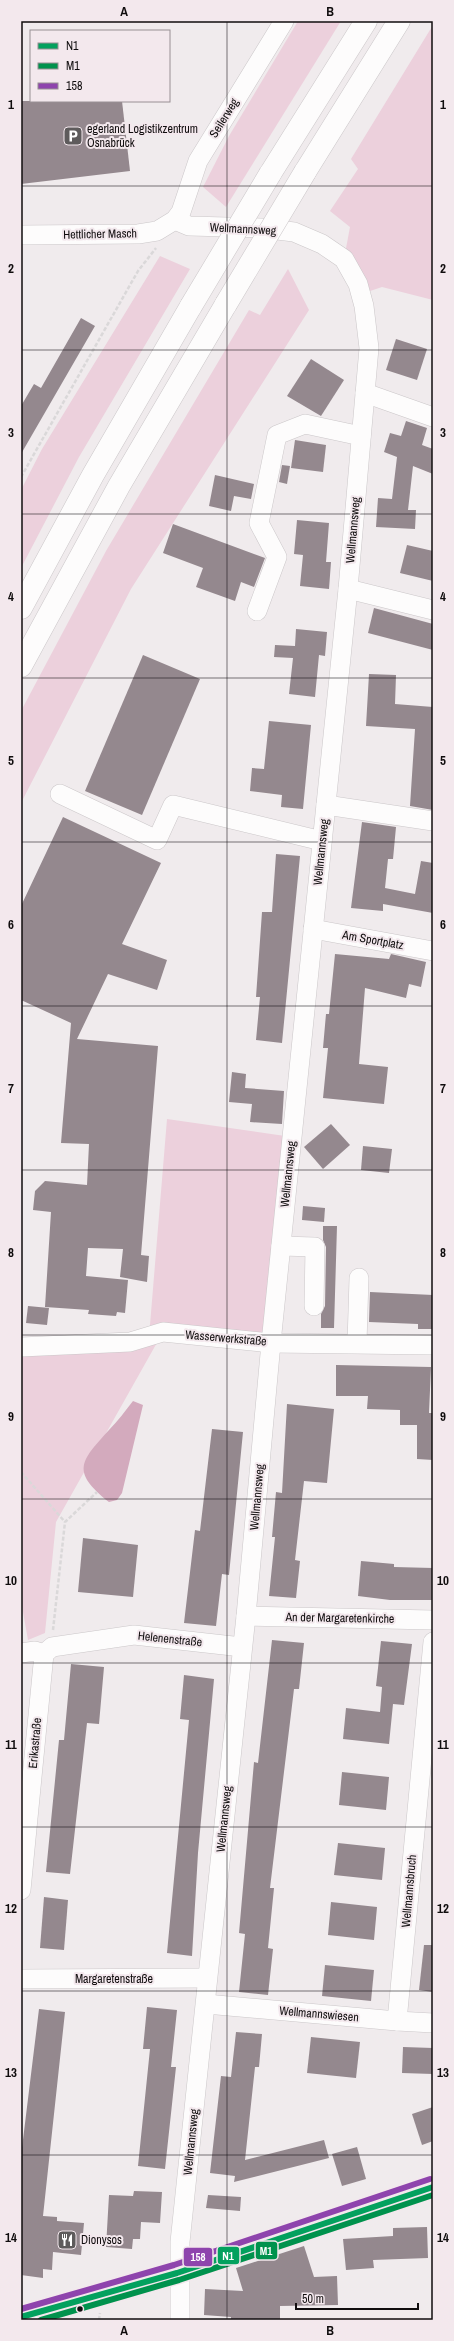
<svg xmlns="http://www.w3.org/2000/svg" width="454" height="2341" font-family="'Archivo Narrow',sans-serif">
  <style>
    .green { fill: #ecd0dc }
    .water { fill: #d3aabd }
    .building { fill: #94888e }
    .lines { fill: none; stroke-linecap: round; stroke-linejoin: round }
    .minor-casing { stroke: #cbc7c9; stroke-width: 20 }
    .highway-casing { stroke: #cbc7c9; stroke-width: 23 }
    .path { stroke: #dad8d9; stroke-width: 2.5; stroke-dasharray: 4 2; stroke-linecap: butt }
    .minor { stroke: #fdfcfc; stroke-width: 19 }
    .highway { stroke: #fdfcfc; stroke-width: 22 }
    .highway-bridge-casing { stroke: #cbc7c9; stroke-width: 23; stroke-linecap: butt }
    .highway-bridge { stroke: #fdfcfc; stroke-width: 22 }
    .bus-1-casing { stroke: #f3e8ed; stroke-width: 9 }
    .bus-2-casing { stroke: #f3e8ed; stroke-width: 9 }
    .bus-3-casing { stroke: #f3e8ed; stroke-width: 9 }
    .bus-1 { stroke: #03a15e; stroke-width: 6 }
    .bus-2 { stroke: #00924d; stroke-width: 6 }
    .bus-3 { stroke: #8e44ad; stroke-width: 6 }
    .grid { fill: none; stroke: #100d0e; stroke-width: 1; stroke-opacity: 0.55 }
    .bus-dot { fill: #100d0e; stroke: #f3e8ed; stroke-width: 1.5 }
    .labels { text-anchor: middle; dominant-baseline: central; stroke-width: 4; stroke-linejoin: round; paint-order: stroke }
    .street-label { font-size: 12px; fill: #100d0e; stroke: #f3e8ed }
    .poi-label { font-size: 12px; fill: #100d0e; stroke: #f3e8ed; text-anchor: start }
    .line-badge { stroke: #f3e8ed; stroke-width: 1.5 }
    .badge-label { font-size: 11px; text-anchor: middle; font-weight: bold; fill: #fff }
    .neatline { fill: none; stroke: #100d0e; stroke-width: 1.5 }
    .grid-label { font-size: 13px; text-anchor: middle; font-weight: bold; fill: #100d0e }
  </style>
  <rect width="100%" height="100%" fill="#f0ebed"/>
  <g class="green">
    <path d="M 298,21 L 341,21 L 226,207 L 203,187 L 229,136 Z"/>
    <path d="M 433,25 L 433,300 L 382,287 L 361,294 L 344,259 L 350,227 L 330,211 L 358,169 L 351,159 Z"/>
    <path d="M 160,256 L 190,269 L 79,457 L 21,568 L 21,490 L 42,449 Z"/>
    <path d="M 288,269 L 309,310 L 131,589 L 21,803 L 21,711 L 106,551 L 249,310 L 260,315 Z"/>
    <path d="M 167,1119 L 292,1137 L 271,1343 L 163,1332 L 56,1522 L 45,1633 L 28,1640 L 21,1601 L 21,1355 L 149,1337 Z"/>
  </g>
  <path class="water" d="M 133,1401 L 143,1405 L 122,1493 L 117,1500 L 109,1502 C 70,1471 81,1461 109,1430 C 118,1421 125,1411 133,1401 Z"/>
  <g class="building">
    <path d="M 21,101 L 122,101 L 130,171 L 21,184 Z"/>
    <path d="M 81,318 L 95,326 L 21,454 L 21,406 L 34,384 L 41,388 Z"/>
    <path d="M 396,339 L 427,349 L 417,380 L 386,370 Z"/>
    <path d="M 311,359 L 344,380 L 321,416 L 287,396 Z"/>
    <path d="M 406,421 L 427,428 L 422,445 L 433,449 L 433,474 L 413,466 L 408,510 L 416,510 L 415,529 L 376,527 L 378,498 L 392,499 L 397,457 L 384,452 L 390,433 L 401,436 Z"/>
    <path d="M 295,440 L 326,445 L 323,472 L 291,468 Z"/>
    <path d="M 282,465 L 290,466 L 287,484 L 279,482 Z"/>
    <path d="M 215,475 L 254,484 L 251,499 L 234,496 L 231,511 L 209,506 Z"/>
    <path d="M 297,520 L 329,523 L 326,562 L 331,562 L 329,589 L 300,586 L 303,555 L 294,554 Z"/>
    <path d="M 173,524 L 265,558 L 254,587 L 241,582 L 235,601 L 196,587 L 203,568 L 163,553 Z"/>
    <path d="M 407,545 L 433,551 L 433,581 L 400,573 Z"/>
    <path d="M 374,608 L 433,624 L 433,650 L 368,633 Z"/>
    <path d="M 296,629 L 327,632 L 325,656 L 319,655 L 315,697 L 289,694 L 293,658 L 274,657 L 275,645 L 295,646 Z"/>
    <path d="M 143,655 L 200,679 L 142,815 L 85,791 Z"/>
    <path d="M 369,674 L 396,675 L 395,704 L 433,707 L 433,810 L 410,806 L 415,729 L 366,726 Z"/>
    <path d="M 269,721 L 311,725 L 303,809 L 281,807 L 282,795 L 250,791 L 252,768 L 264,769 Z"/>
    <path d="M 63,817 L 161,863 L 122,944 L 167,960 L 157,990 L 108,974 L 77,1039 L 158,1046 L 141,1255 L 149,1256 L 147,1282 L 120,1277 L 123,1249 L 88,1248 L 86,1276 L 128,1280 L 125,1313 L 117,1312 L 116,1316 L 88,1314 L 89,1310 L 45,1307 L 51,1212 L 33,1210 L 35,1191 L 45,1181 L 87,1185 L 89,1144 L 61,1143 L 71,1023 L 21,1000 L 21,906 Z"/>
    <path d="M 362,822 L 396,827 L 393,859 L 388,859 L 385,888 L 415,894 L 421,861 L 433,863 L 433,913 L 383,904 L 383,911 L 351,908 Z"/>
    <path d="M 276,854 L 300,856 L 282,1043 L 256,1040 L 260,997 L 256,997 L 262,912 L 272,912 Z"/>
    <path d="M 335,954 L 389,959 L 391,954 L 426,962 L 421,987 L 409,984 L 406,998 L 365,988 L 359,1064 L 388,1067 L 384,1104 L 323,1098 L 328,1048 L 323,1048 L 326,1014 L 329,1014 Z"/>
    <path d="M 232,1072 L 246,1074 L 245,1088 L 284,1091 L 282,1124 L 250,1122 L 252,1104 L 229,1102 Z"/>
    <path d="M 331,1124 L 350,1145 L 323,1169 L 304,1147 Z"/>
    <path d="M 363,1146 L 392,1149 L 389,1173 L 361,1170 Z"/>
    <path d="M 303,1206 L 325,1208 L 324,1222 L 302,1220 Z"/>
    <path d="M 323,1226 L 337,1226 L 334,1328 L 321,1328 L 321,1314 L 325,1306 L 326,1247 L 323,1240 Z"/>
    <path d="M 370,1292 L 433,1295 L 433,1329 L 418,1329 L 418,1324 L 369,1322 Z"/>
    <path d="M 28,1306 L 49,1308 L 47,1325 L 26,1323 Z"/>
    <path d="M 336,1365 L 431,1367 L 429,1413 L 433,1413 L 433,1460 L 417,1459 L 417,1425 L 400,1425 L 400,1410 L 367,1409 L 368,1396 L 336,1396 Z"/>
    <path d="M 287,1404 L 334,1409 L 327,1483 L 304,1481 L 295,1560 L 300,1561 L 296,1598 L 269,1596 L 275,1537 L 272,1537 L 276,1492 L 282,1493 Z"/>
    <path d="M 212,1429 L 243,1432 L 229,1575 L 222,1574 L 216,1626 L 184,1623 L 195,1530 L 200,1531 Z"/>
    <path d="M 83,1538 L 138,1545 L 133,1597 L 78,1592 Z"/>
    <path d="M 361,1561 L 394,1564 L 394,1567 L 433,1568 L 433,1600 L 390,1600 L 358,1596 Z"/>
    <path d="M 272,1640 L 304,1643 L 299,1689 L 294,1689 L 270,1888 L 274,1888 L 268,1948 L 273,1949 L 268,1995 L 239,1992 L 245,1934 L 239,1933 L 254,1762 L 258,1763 Z"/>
    <path d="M 381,1641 L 412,1644 L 404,1705 L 393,1704 L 389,1744 L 343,1739 L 346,1708 L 380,1712 L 382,1687 L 376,1686 Z"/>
    <path d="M 71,1664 L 104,1667 L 99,1724 L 87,1723 L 70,1874 L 46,1872 L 59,1740 L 64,1740 Z"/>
    <path d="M 184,1675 L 214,1679 L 198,1853 L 192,1956 L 167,1953 L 189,1720 L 180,1719 Z"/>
    <path d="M 342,1772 L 389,1777 L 386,1810 L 339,1805 Z"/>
    <path d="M 338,1843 L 385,1848 L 382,1880 L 334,1875 Z"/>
    <path d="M 44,1897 L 68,1900 L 64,1950 L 40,1948 Z"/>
    <path d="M 331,1902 L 377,1907 L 374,1940 L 328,1935 Z"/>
    <path d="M 424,1945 L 433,1945 L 433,1992 L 419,1990 Z"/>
    <path d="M 325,1965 L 374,1970 L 371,2001 L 322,1996 Z"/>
    <path d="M 147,2007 L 177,2010 L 171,2067 L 176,2067 L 165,2169 L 138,2166 L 150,2049 L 143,2049 Z"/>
    <path d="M 39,2009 L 65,2012 L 43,2216 L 57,2217 L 57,2221 L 84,2223 L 81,2255 L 53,2252 L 52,2270 L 43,2269 L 43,2278 L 21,2275 L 21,2156 Z"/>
    <path d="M 236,2032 L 262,2034 L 259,2067 L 255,2067 L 245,2160 L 324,2140 L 329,2158 L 234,2182 L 235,2176 L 210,2173 L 221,2076 L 231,2077 Z"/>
    <path d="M 311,2037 L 360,2042 L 356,2078 L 307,2073 Z"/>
    <path d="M 403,2047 L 433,2048 L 433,2074 L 402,2073 Z"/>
    <path d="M 433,2107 L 433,2141 L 422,2145 L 412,2114 Z"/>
    <path d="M 357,2147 L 366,2179 L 342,2186 L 332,2154 Z"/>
    <path d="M 134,2191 L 162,2192 L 160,2223 L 141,2222 L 140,2239 L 133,2239 L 132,2249 L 106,2247 L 109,2195 L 133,2196 Z"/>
    <path d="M 208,2195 L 241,2197 L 240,2211 L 206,2208 Z"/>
    <path d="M 427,2227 L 428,2258 L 373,2260 L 374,2268 L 346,2270 L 343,2239 L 393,2236 L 393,2228 Z"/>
    <path d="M 304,2246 L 314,2277 L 337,2276 L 338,2305 L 280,2306 L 280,2320 L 231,2320 L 231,2317 L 204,2315 L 205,2289 L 243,2291 L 236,2268 Z"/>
  </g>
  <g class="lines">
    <g class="minor-casing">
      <g id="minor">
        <path d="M 175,220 L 189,226 L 261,228 L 294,232 L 322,244 L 344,259 L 358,284 L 364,306 L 369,348 L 348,589 L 271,1343 L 246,1616 L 180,2242 L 180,2320"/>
        <path d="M 21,235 L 138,234 L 157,231 L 175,220 L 181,212 L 198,161 L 284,21"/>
        <path d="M 365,393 L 433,417"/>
        <path d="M 348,589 L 433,610"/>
        <path d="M 257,611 L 277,557 L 259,523 L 277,435 L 305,424 L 361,436"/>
        <path d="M 60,794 L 157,840 L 173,805 L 322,841"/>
        <path d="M 326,805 L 433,821"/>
        <path d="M 313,929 L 433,951"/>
        <path d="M 281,1246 L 315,1247 L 314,1306"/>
        <path d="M 357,1343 L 359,1278"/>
        <path d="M 21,1347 L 130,1342 L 163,1332 L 271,1343 L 433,1345"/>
        <path d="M 246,1616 L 433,1620"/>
        <path d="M 21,1653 L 35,1651 L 44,1654"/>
        <path d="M 21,1890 L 44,1654 L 52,1647 L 134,1635 L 242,1647"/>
        <path d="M 21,1979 L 207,1978"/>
        <path d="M 206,2004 L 397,2021 L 433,2023"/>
        <path d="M 397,2021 L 433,1642"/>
        <path d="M 21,2317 C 160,2282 297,2233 433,2187"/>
      </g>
    </g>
    <g class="highway-casing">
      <g id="highway">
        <path d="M 305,172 L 399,21"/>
        <path d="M 270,174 L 366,21"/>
        <path d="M 21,608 L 93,475 L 191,306"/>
        <path d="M 21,666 L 119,486 L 226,304"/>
      </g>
    </g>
    <g class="path">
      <path d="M 21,477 L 138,271 L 156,248"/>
      <path d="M 21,1472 L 65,1522"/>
      <path d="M 53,1630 L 65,1522 L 97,1492"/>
      <path d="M 99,2320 L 100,2313"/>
    </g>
    <use href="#minor" class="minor"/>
    <use href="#highway" class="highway"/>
    <g class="highway-bridge-casing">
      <g id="highway-bridge">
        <path d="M 226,304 L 305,172"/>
        <path d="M 191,306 L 270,174"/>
      </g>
    </g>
    <use href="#highway-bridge" class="highway-bridge"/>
    <g class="bus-1-casing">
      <path id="bus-1" d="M 21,2317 L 177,2273 L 433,2187"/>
    </g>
    <g class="bus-2-casing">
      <path id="bus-2" d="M 41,2320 L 179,2280 L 433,2195"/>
    </g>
    <g class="bus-3-casing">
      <path id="bus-3" d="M 21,2309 L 174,2265 L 430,2179"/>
    </g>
    <use href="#bus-1" class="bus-1"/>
    <use href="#bus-2" class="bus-2"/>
    <use href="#bus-3" class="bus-3"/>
  </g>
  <path class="grid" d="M 227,21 L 227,2320M 21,186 L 433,186M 21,350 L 433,350M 21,514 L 433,514M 21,678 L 433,678M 21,842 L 433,842M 21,1006 L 433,1006M 21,1170 L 433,1170M 21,1335 L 433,1335M 21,1499 L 433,1499M 21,1663 L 433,1663M 21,1827 L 433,1827M 21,1991 L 433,1991M 21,2155 L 433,2155"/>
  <defs>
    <g id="parking-square" transform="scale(1)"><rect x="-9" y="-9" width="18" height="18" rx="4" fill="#5e5b5c" stroke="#f3e8ed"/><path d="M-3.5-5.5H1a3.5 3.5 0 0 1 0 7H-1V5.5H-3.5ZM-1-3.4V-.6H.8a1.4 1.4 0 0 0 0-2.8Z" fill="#fff"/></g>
    <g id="restaurant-square" transform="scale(1)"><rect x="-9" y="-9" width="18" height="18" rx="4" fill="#5e5b5c" stroke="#f3e8ed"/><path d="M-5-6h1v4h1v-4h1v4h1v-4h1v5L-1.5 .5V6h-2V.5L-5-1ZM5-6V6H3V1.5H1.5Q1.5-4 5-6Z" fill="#fff"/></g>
  </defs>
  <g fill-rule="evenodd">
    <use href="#parking-square" x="73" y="136"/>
    <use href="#restaurant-square" x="67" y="2240"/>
  </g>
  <circle class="bus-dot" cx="80" cy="2309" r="3.5"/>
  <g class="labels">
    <g class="street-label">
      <text transform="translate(224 118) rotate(-58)">Seilerweg</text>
      <text transform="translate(243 229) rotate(3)">Wellmannsweg</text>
      <text transform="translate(100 234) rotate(-1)">Hettlicher Masch</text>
      <text transform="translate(353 530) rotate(-85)">Wellmannsweg</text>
      <text transform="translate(321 852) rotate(-84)">Wellmannsweg</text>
      <text transform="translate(373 940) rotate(10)">Am Sportplatz</text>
      <text transform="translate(288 1174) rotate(-84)">Wellmannsweg</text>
      <text transform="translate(226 1338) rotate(5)">Wasserwerkstraße</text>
      <text transform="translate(257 1497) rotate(-85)">Wellmannsweg</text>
      <text transform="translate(340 1618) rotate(1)">An der Margaretenkirche</text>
      <text transform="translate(170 1639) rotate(6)">Helenenstraße</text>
      <text transform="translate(35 1743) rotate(-85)">Erikastraße</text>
      <text transform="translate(224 1819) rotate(-84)">Wellmannsweg</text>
      <text transform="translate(409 1891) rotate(-85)">Wellmannsbruch</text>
      <text x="114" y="1979">Margaretenstraße</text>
      <text transform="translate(319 2014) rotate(5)">Wellmannswiesen</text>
      <text transform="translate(191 2142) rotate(-84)">Wellmannsweg</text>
    </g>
    <g class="poi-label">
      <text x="87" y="129">egerland Logistikzentrum<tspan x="87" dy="14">Osnabrück</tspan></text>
      <text x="81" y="2240">Dionysos</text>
    </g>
  </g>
  <g class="line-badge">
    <rect x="255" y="2241" width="23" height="19" rx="4" fill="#00924d"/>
    <rect x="217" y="2246" width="23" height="19" rx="4" fill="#03a15e"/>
    <rect x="183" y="2247" width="30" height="20" rx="4" fill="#8e44ad"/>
  </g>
  <g class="badge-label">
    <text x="266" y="2255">M1</text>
    <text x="228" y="2260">N1</text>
    <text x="198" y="2261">158</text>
  </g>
  <rect width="454" height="2341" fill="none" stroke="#f3e8ed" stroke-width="44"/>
  <rect x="30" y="30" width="140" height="72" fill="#f3e8ed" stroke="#989094"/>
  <rect x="38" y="43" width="20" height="6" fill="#03a15e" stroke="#989094"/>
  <text x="66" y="50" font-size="12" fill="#100d0e">N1</text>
  <rect x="38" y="63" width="20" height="6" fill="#00924d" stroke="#989094"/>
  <text x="66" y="70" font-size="12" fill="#100d0e">M1</text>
  <rect x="38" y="83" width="20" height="6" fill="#8e44ad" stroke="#989094"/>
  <text x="66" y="90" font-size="12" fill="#100d0e">158</text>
  <path d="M296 2303v6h122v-6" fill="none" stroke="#100d0e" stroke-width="2"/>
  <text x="302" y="2303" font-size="12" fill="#100d0e" stroke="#f3e8ed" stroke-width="3" paint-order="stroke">50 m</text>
  <rect x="22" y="22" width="410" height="2297" class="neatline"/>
  <g class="grid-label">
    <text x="124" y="16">A</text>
    <text x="330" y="16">B</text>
    <text x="11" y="109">1</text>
    <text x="443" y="109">1</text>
    <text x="11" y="273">2</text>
    <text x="443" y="273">2</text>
    <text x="11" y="437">3</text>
    <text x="443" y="437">3</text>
    <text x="11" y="601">4</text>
    <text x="443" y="601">4</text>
    <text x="11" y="765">5</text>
    <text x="443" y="765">5</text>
    <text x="11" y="929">6</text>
    <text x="443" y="929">6</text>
    <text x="11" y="1093">7</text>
    <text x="443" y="1093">7</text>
    <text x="11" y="1257">8</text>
    <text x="443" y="1257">8</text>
    <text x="11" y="1421">9</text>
    <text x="443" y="1421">9</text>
    <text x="11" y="1585">10</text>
    <text x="443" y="1585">10</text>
    <text x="11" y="1749">11</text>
    <text x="443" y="1749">11</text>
    <text x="11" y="1913">12</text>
    <text x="443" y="1913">12</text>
    <text x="11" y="2077">13</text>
    <text x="443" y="2077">13</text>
    <text x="11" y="2242">14</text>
    <text x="443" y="2242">14</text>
    <text x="124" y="2335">A</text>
    <text x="330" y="2335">B</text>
  </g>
</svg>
